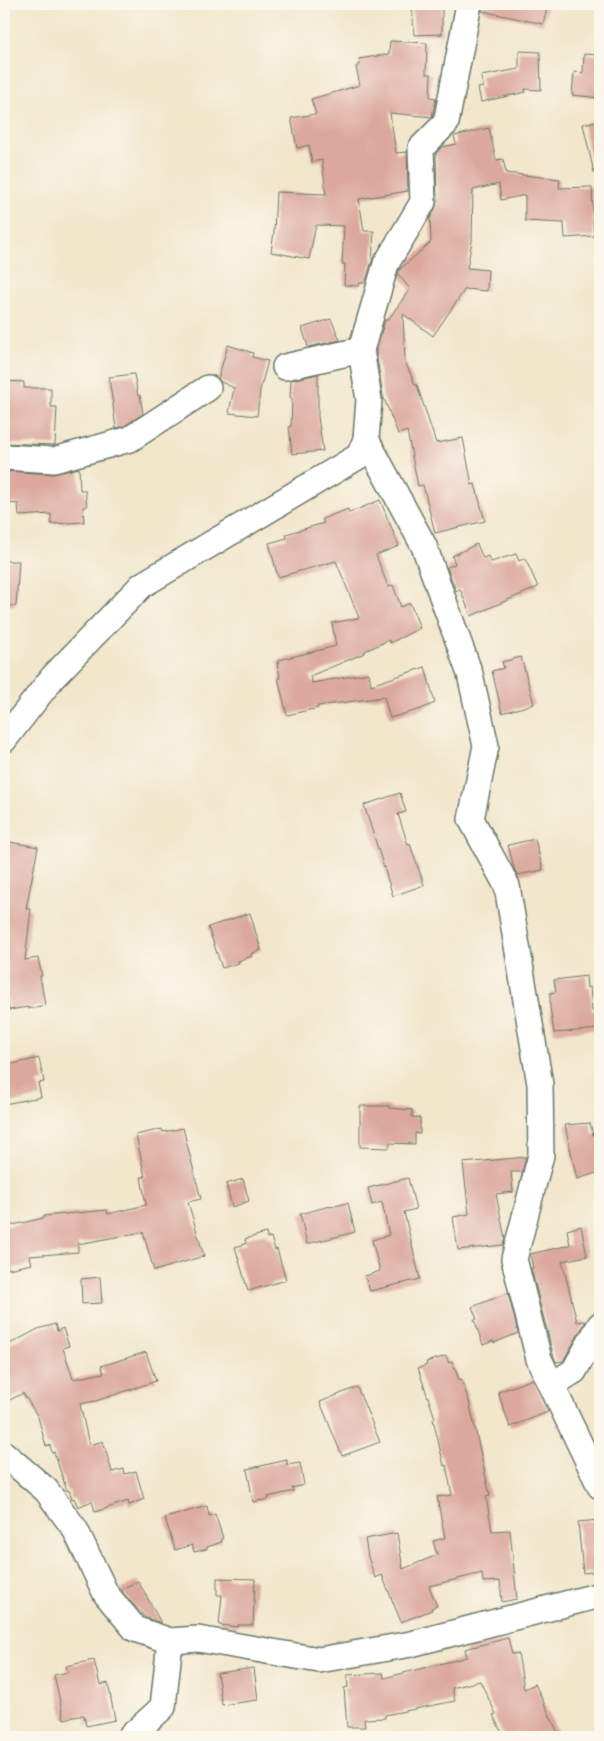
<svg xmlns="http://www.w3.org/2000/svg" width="604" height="1741" font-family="Mali,sans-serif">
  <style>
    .building { fill: #dca89d }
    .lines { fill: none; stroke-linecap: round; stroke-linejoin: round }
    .minor-casing { stroke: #697869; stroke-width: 28 }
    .minor { stroke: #fff; stroke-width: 25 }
  </style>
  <rect width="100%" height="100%" fill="#fbf7ec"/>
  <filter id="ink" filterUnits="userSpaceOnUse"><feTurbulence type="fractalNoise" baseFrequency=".02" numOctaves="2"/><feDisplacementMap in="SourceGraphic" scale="10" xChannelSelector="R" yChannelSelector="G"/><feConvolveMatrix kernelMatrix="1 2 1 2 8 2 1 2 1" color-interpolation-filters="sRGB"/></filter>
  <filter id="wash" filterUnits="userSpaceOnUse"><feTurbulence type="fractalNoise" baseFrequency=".0096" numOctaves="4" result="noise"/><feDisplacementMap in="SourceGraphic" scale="20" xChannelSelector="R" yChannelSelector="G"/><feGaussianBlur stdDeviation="1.12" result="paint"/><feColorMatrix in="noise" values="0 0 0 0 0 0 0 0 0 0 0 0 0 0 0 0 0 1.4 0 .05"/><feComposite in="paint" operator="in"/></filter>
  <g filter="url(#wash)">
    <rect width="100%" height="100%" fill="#f2e6cb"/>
    <g id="blocks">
      <g class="building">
        <path d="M 412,4 L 442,4 L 442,34 L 414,35 Z"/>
        <path d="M 483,4 L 548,4 L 543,24 L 482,11 Z"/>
        <path d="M 390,41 L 427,43 L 426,74 L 431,74 L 430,97 L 436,98 L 432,117 L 390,113 L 396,153 L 407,152 L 408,191 L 359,199 L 364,231 L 374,231 L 372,261 L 365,283 L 359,283 L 359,286 L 344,285 L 345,264 L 342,264 L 344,226 L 316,225 L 309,259 L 271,252 L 274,232 L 276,192 L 326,194 L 322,160 L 312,162 L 309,145 L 297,148 L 291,118 L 316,114 L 311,99 L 360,85 L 356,67 L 360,65 L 359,59 L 389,54 Z"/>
        <path d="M 519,51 L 540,52 L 541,90 L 525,89 L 526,92 L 481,102 L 478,88 L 483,87 L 481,76 L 519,69 Z"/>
        <path d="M 584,54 L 600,55 L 600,98 L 572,95 L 574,72 L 583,73 Z"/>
        <path d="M 600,120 L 600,172 L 594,173 L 583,124 Z"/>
        <path d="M 489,128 L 496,160 L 503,159 L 506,173 L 560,179 L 559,188 L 592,187 L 594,236 L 565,238 L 564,223 L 525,221 L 525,195 L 501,200 L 499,184 L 473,190 L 472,241 L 467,268 L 488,270 L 487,291 L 465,289 L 433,336 L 403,314 L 405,361 L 415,385 L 417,385 L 436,443 L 463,438 L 472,485 L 475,484 L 485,521 L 435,533 L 423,485 L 418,486 L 407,431 L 398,434 L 383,396 L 376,351 L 385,320 L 388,320 L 410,289 L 398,274 L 399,270 L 431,242 L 430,219 L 435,209 L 437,201 L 436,154 L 442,147 L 456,144 L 454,136 Z"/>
        <path d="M 331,319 L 340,340 L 308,347 L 302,328 Z"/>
        <path d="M 228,345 L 253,353 L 252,357 L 268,361 L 260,390 L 257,416 L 229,413 L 234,388 L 221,382 L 218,379 Z"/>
        <path d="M 134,374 L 138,396 L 140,395 L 143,414 L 124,426 L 116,428 L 109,377 Z"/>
        <path d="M 318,374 L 318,417 L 323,451 L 292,454 L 289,427 L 291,426 L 292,398 L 290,397 L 291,380 Z"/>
        <path d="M 4,381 L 24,382 L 24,388 L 51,388 L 51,407 L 57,407 L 55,445 L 4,443 Z"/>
        <path d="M 79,468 L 80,490 L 85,490 L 87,506 L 83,507 L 84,522 L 51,524 L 51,514 L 19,516 L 18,504 L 4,503 L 4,471 L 53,474 Z"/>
        <path d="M 380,500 L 399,546 L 376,555 L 388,587 L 393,585 L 401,607 L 410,603 L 420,628 L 390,643 L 389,640 L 365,651 L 365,653 L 310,676 L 312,683 L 369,673 L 371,685 L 425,667 L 435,703 L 421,709 L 390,718 L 384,697 L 318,706 L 318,708 L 287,715 L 278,678 L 280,678 L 277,662 L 280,662 L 279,660 L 336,646 L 332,623 L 359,618 L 336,561 L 278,577 L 269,543 L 287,538 L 286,534 L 324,523 L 322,519 L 348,509 L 349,513 Z"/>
        <path d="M 477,544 L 483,558 L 488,556 L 491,562 L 516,554 L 519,561 L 525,558 L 538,587 L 471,616 L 460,589 L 456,591 L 447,567 L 455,564 L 452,556 Z"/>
        <path d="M 4,561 L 19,561 L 16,606 L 4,606 Z"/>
        <path d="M 521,657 L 534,704 L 502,713 L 492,671 L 504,668 L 502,662 Z"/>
        <path d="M 400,793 L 406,812 L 398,814 L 408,845 L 410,844 L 424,885 L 393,896 L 364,805 Z"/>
        <path d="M 535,839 L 543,870 L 517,875 L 514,868 L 508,845 Z"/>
        <path d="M 4,841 L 38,847 L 26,909 L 31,909 L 25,960 L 38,958 L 42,976 L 40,976 L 45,1005 L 28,1009 L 28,1007 L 9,1010 L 4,985 Z"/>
        <path d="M 250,913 L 261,950 L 251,954 L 252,956 L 238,961 L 239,963 L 222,968 L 208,927 Z"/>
        <path d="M 586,976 L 587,988 L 590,987 L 592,1011 L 600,1010 L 600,1029 L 554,1033 L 550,1007 L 550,993 L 556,992 L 554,980 Z"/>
        <path d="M 39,1058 L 44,1082 L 38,1083 L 41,1097 L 4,1104 L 4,1066 Z"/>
        <path d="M 360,1106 L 389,1106 L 389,1108 L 412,1110 L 412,1117 L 420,1118 L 420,1134 L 415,1133 L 415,1144 L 390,1143 L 389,1148 L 360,1147 Z"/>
        <path d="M 590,1123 L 593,1135 L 600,1134 L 600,1172 L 577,1179 L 565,1125 Z"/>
        <path d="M 183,1128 L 201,1199 L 188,1202 L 204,1256 L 154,1271 L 143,1232 L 78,1244 L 78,1252 L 30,1256 L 32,1264 L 8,1269 L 4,1252 L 4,1227 L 44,1218 L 44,1216 L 107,1210 L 108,1214 L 146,1205 L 141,1177 L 145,1177 L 136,1135 L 162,1129 L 163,1132 Z"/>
        <path d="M 526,1157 L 522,1172 L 511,1172 L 513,1192 L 496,1194 L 505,1238 L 503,1245 L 458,1250 L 453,1217 L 469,1214 L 463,1163 Z"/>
        <path d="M 408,1178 L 416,1209 L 404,1212 L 420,1279 L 370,1291 L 365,1276 L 380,1271 L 372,1240 L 389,1235 L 382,1202 L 372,1205 L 368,1188 Z"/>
        <path d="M 243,1179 L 249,1201 L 232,1207 L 226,1184 Z"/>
        <path d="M 348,1203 L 355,1232 L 307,1244 L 300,1214 L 330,1206 L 330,1207 Z"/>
        <path d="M 581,1226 L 587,1256 L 562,1261 L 577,1322 L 585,1321 L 585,1323 L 563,1361 L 556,1362 L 553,1354 L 531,1268 L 533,1268 L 530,1254 L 570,1245 L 567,1230 Z"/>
        <path d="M 266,1233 L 267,1238 L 271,1237 L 275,1250 L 277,1249 L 286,1280 L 248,1291 L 235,1247 L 246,1244 L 245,1239 Z"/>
        <path d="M 100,1277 L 102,1303 L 82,1304 L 81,1279 Z"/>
        <path d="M 508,1293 L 518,1333 L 494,1343 L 493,1341 L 483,1345 L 474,1319 L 477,1319 L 472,1307 Z"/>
        <path d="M 55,1324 L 57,1331 L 63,1328 L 69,1346 L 63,1348 L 73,1379 L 104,1373 L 101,1366 L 146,1352 L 156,1381 L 96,1401 L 80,1404 L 89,1445 L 103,1441 L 112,1472 L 124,1469 L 125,1474 L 136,1471 L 144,1499 L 129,1505 L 128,1501 L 95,1512 L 92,1501 L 78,1507 L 74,1498 L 72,1499 L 69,1490 L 67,1491 L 54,1452 L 52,1453 L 50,1445 L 46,1446 L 38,1417 L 23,1393 L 4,1403 L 4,1347 L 38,1329 Z"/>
        <path d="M 446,1356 L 449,1363 L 452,1361 L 459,1380 L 461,1379 L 469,1401 L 490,1496 L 486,1497 L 492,1531 L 510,1530 L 517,1599 L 502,1602 L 500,1581 L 483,1582 L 482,1573 L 429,1586 L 437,1606 L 431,1608 L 432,1610 L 401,1622 L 382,1575 L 375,1578 L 368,1557 L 365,1539 L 397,1533 L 403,1569 L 437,1555 L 433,1541 L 445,1538 L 437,1497 L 452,1495 L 446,1465 L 444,1466 L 433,1419 L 435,1418 L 418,1368 L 427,1365 L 426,1362 Z"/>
        <path d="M 533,1379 L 548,1412 L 510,1427 L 498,1392 Z"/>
        <path d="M 357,1387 L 380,1442 L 342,1456 L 320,1402 Z"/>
        <path d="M 287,1460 L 287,1465 L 300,1463 L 304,1485 L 292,1488 L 294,1491 L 268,1497 L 269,1499 L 253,1502 L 247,1469 Z"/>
        <path d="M 207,1506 L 209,1516 L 215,1514 L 223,1538 L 221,1539 L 222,1542 L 207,1547 L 207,1549 L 194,1552 L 192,1545 L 175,1550 L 165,1518 Z"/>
        <path d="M 600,1520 L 600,1571 L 583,1573 L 578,1522 Z"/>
        <path d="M 217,1578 L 255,1579 L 253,1625 L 237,1625 L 238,1627 L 219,1625 L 222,1595 L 217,1595 Z"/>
        <path d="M 138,1581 L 161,1623 L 146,1618 L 123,1593 L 122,1589 Z"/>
        <path d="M 508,1638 L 512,1654 L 518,1653 L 524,1689 L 535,1684 L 560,1737 L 504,1737 L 493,1715 L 496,1714 L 480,1681 L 452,1688 L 455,1701 L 385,1715 L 385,1718 L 364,1719 L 365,1727 L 347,1727 L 344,1688 L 348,1687 L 347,1675 L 383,1673 L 384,1678 L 467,1657 L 465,1649 Z"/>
        <path d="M 94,1660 L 100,1685 L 108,1683 L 115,1720 L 86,1726 L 84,1715 L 64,1719 L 54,1675 L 68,1672 L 66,1666 Z"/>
        <path d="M 254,1668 L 258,1700 L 222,1705 L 217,1673 Z"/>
      </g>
    </g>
  </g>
  <g filter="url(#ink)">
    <use href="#blocks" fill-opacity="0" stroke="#697869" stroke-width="1"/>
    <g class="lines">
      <g class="minor-casing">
        <g id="minor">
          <path d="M 285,367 L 361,350"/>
          <path d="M 366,439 L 424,546 L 470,674 L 486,746 L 471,819 L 507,886 L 540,1084 L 541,1155 L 514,1259 L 539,1359 L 600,1486"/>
          <path d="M 4,457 L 54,460 L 130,439 L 208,388"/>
          <path d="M 4,740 L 53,677 L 142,585 L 359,456 L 366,439 L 369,400 L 361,350 L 386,264 L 423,202 L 421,148 L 446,123 L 469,4"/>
          <path d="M 552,1385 L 574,1371 L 600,1325"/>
          <path d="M 4,1454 L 46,1490 L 75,1529 L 106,1594 L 135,1629 L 170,1641 L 198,1639 L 319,1660 L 411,1644 L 600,1595"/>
          <path d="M 130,1737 L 163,1707 L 170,1641"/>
        </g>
      </g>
      <use href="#minor" class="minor"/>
    </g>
  </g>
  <rect width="604" height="1741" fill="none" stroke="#fbf7ec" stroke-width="20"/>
</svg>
